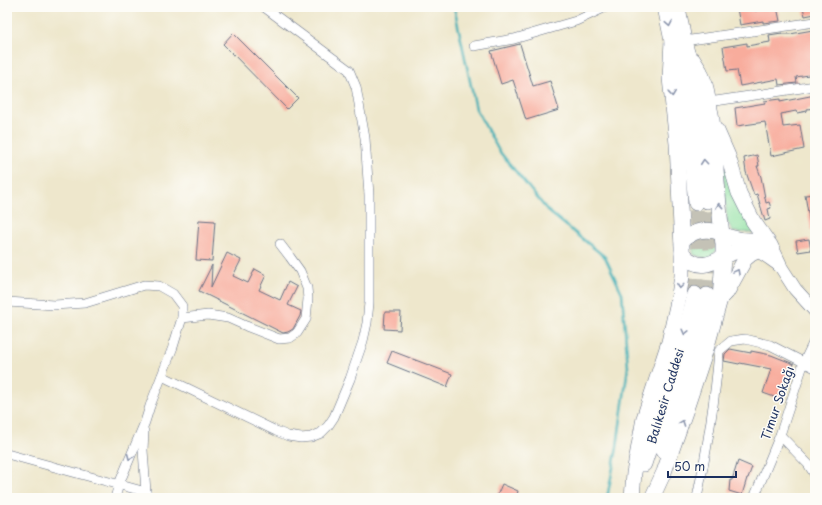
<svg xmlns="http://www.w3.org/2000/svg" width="822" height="505" font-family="'Playpen Sans',sans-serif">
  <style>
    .green { fill: #8de0a1; stroke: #548880 }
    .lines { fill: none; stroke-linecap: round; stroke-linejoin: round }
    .stream { stroke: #3eafb6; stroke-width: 2.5 }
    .building { fill: #f8ac9c }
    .primary-tunnel { stroke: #c4c2b6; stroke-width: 15; stroke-dasharray: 15 8; stroke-linecap: butt }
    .minor-casing { stroke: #656f84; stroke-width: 10 }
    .secondary-casing { stroke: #656f84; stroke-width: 14 }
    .primary-casing { stroke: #656f84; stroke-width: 16 }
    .minor { stroke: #fff; stroke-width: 9 }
    .secondary { stroke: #fff; stroke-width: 13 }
    .primary { stroke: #fff; stroke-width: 15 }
    .oneway { stroke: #8d97ae }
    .labels { text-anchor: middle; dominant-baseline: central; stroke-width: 3; stroke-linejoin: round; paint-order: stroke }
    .street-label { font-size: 12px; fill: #1b2f5e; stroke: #fdfcf7 }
  </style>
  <rect width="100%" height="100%" fill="#fdfcf7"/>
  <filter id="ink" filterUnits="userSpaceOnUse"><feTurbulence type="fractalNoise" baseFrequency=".025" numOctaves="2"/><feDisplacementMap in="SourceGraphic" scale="8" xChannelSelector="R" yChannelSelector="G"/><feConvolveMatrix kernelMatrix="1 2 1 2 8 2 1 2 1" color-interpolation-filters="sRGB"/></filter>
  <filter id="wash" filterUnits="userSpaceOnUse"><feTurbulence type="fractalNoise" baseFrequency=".012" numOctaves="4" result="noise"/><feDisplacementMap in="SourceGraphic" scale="16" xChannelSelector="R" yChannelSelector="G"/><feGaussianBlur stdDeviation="0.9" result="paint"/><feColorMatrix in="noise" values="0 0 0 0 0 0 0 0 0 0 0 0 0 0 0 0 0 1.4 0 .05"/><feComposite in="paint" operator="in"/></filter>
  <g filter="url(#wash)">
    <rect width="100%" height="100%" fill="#eee7cc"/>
    <g class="green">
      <path d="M 722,160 L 756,233 L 733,232 L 727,221 Z"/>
      <path d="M 703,237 C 711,238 720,247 713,255 C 712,257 709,258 708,259 L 694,255 C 691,246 694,239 703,237 Z"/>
    </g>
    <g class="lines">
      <path class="stream" d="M 454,7 L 476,109 L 499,151 L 548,211 L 605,257 L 622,293 L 628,367 L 617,447 L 607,498"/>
    </g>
    <g id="blocks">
      <g class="building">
        <path d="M 743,7 L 755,7 L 755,11 L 777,7 L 780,21 L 763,23 L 763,21 L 740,25 L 737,8 Z"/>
        <path d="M 803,7 L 815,7 L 815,14 L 805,16 Z"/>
        <path d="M 813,30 L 815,43 L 815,54 L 814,55 L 815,62 L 815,74 L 796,77 L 797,83 L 779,85 L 778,79 L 740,86 L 737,70 L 727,71 L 723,47 L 747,43 L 747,46 L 770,42 L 769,35 L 782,33 L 782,34 L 790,34 Z"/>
        <path d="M 233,33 L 298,98 L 287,109 L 223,44 Z"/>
        <path d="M 520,44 L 533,86 L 550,81 L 559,110 L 526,120 L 513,80 L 501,84 L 491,51 Z"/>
        <path d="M 815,95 L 815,108 L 807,109 L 807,111 L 797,113 L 796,111 L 781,114 L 783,127 L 800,125 L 804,149 L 771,156 L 765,122 L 737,126 L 735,108 L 765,103 L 764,101 L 780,99 L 780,102 Z"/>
        <path d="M 757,155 L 759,166 L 757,166 L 761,177 L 766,203 L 769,202 L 771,208 L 768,209 L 770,219 L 765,221 L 757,194 L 754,195 L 746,172 L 744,158 Z"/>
        <path d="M 815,194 L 815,229 L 811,230 L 805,195 Z"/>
        <path d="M 199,220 L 215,221 L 212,261 L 196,260 Z"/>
        <path d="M 809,239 L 811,250 L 798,252 L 796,241 Z"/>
        <path d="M 227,253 L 241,260 L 233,276 L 248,283 L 255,269 L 266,275 L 259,290 L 280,300 L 288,282 L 297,287 L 288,305 L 301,311 L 300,316 L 293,329 L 288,332 L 283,333 L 199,291 L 212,265 L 211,287 Z"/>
        <path d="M 385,312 L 401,312 L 400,330 L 384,329 Z"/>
        <path d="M 730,349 L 751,353 L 751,351 L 771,355 L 794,364 L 784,386 L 780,399 L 763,393 L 771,369 L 740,363 L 739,364 L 724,361 L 725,354 Z"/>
        <path d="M 392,351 L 452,374 L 447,387 L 387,363 Z"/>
        <path d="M 738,461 L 752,467 L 748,478 L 747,478 L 742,495 L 729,491 L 730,480 L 732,480 Z"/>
        <path d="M 502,484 L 518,491 L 516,498 L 496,498 Z"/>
      </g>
    </g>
  </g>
  <g filter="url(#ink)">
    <use href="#blocks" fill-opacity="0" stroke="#656f84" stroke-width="1"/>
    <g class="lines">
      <g class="primary-tunnel">
        <path d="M 695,294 L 698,250 L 696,203"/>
        <path d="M 707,295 L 711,250 L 707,201"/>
      </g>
      <g class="minor-casing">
        <g id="minor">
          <path d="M 684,41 L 815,22"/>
          <path d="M 474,46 L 514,39 L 576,21 L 606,7"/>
          <path d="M 709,102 L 815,86"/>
          <path d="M 7,302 L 54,305 L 85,303 L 144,285 L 159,286 L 173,294 L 182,306 L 182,318 L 173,347 L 150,406 L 145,422 L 119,484 L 115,498"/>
          <path d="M 182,318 L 208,315 L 228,318 L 246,326 L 279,339 L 290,338 L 297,333 L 306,319 L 308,299 L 307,288 L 300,271 L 290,257 L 280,244"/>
          <path d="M 162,376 L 276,431 L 288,436 L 301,438 L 311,437 L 321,433 L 328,426 L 334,417 L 350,379 L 363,341 L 367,323 L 369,303 L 369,195 L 365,138 L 356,87 L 349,70 L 264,7"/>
          <path d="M 144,431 L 143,450 L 146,492 L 147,498"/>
          <path d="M 780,435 L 808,464 L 815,475"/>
          <path d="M 7,454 L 146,492"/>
          <path d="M 697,498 C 707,450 715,400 719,351 L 731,341 L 745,339 L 770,345 L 815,368"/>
          <path d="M 754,498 L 780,435 L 804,362 L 815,339"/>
        </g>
      </g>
      <g class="secondary-casing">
        <path id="secondary" d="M 779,264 L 795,289 L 815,311"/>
      </g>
      <g class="primary-casing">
        <g id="primary">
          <path d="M 665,7 L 672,41 L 685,95 L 696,203"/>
          <path d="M 678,7 L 684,41 L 688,56 L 696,97 L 701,133 L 707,201"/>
          <path d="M 717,131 L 728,156 L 739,193 L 753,221 L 770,245 L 779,264"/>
          <path d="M 682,240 C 692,233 701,228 714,231 C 719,232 724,235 729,237 C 739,240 749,241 760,240"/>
          <path d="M 682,253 C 707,282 725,247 751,248 C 761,249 770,258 778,263"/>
          <path d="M 720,299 L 727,292 L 745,259 L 751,254 L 759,250"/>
          <path d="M 662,450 L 692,353 L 707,295"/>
          <path d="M 644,464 L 680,353 L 695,294"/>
          <path d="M 632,498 L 634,473 L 644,418 L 669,342 L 678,301 L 682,276 L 682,247 L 677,144 L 670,78 L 672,41"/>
          <path d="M 652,498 L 664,472 L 686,409 L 707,346 L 720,299 L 723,258 L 723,245 L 719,206 L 712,119 L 705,84 L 700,71 L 693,60 L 688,56"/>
        </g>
      </g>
      <use href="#minor" class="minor"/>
      <use href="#secondary" class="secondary"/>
      <use href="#primary" class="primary"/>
    </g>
    <defs><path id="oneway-chevron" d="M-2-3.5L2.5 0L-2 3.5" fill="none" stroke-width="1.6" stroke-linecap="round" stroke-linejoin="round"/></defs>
    <g class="oneway">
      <use href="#oneway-chevron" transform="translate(669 24) rotate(79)"/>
      <use href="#oneway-chevron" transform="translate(672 94) rotate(84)"/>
      <use href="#oneway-chevron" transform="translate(704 162) rotate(-95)"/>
      <use href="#oneway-chevron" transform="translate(719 206) rotate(-96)"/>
      <use href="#oneway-chevron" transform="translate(737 272) rotate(-62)"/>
      <use href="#oneway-chevron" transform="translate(680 286) rotate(97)"/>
      <use href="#oneway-chevron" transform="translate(685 332) rotate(104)"/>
      <use href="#oneway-chevron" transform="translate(682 423) rotate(-70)"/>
      <use href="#oneway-chevron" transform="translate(130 457) rotate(113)"/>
    </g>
  </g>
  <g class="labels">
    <g class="street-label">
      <text transform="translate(665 396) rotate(-73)">Balıkesir Caddesi</text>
      <text transform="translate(777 403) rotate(-71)">Timur Sokağı</text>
    </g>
  </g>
  <rect width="822" height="505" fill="none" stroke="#fdfcf7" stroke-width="24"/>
  <path d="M668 471v6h68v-6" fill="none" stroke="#1b2f5e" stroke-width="2"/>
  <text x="674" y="471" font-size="12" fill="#1b2f5e" stroke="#fdfcf7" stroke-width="3" paint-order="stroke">50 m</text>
</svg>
